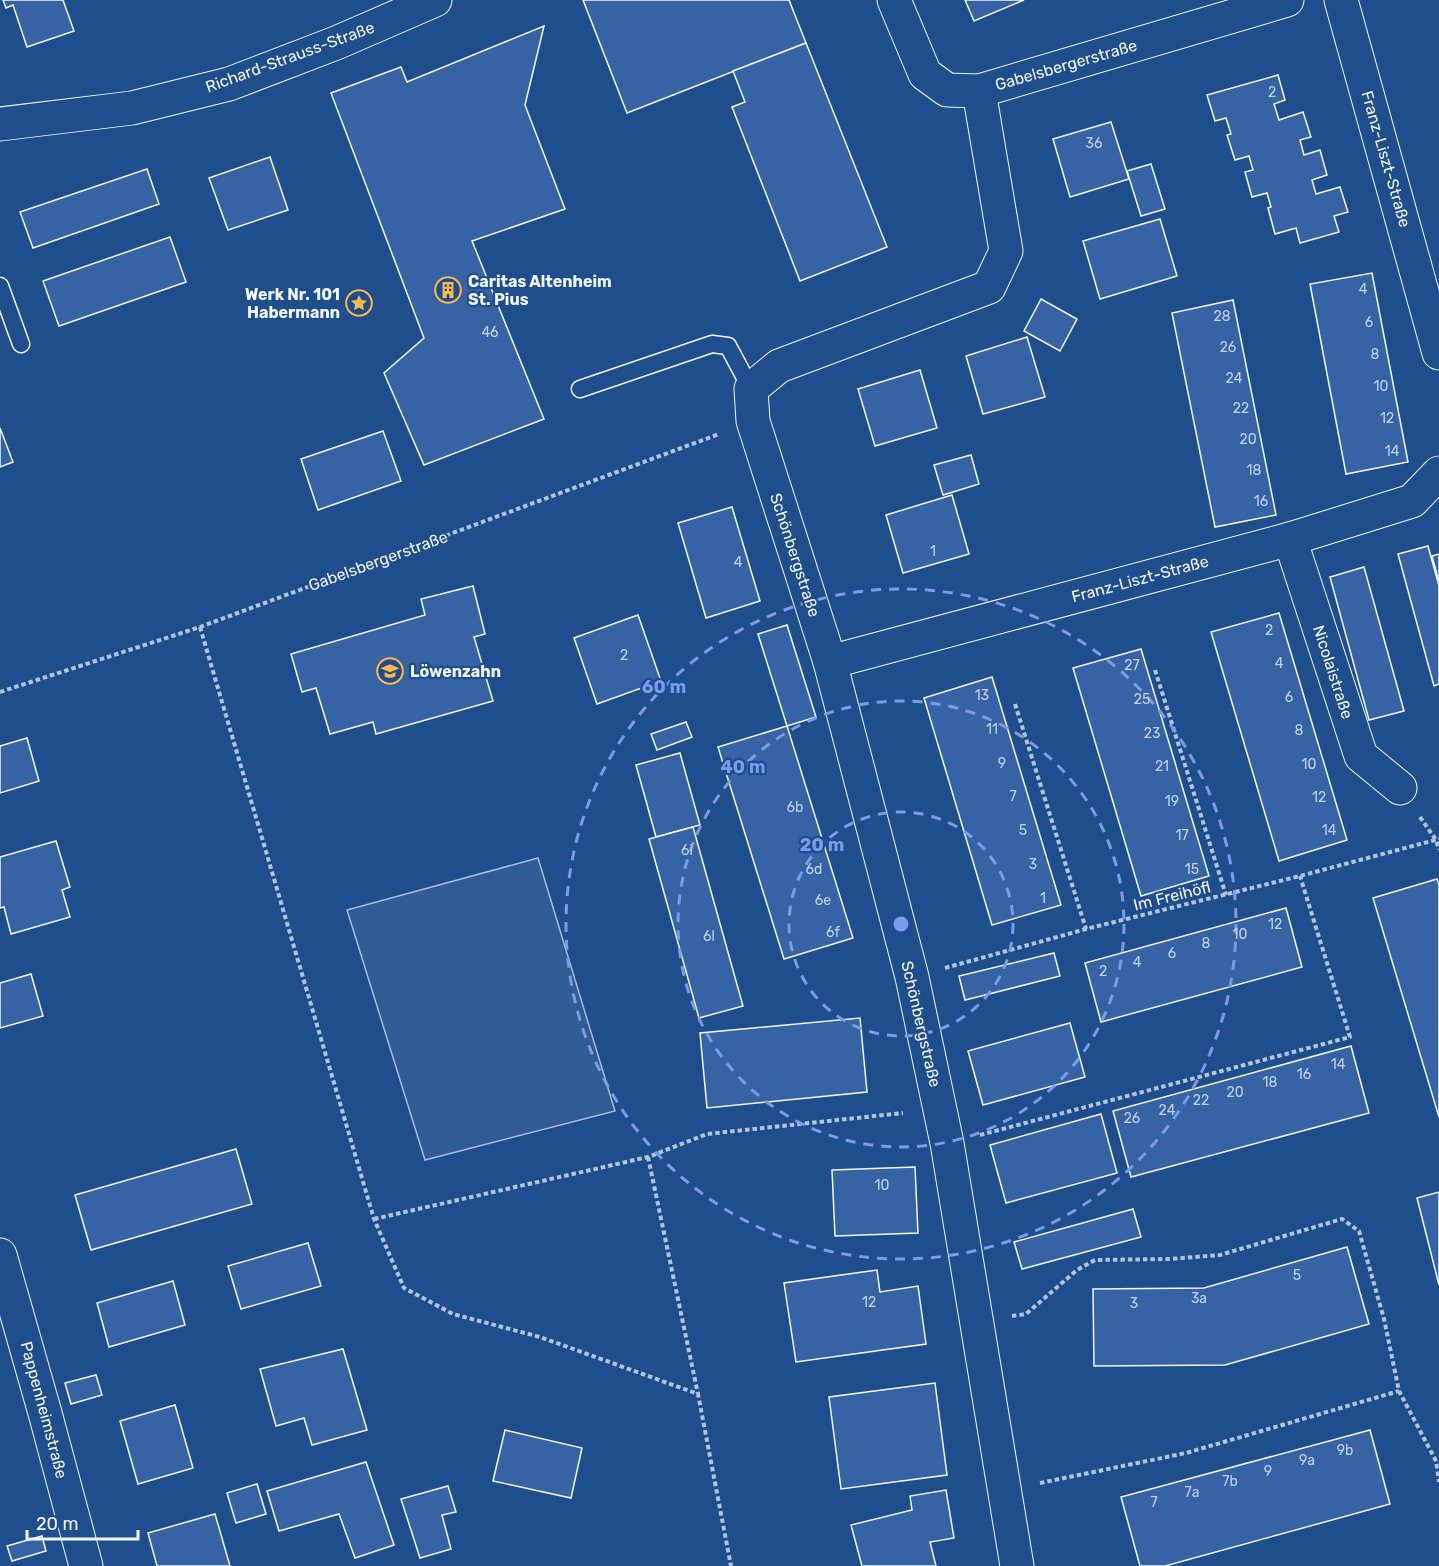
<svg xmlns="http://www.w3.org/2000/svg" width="1439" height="1566" font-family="Rubik,sans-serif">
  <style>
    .built { fill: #305b95; stroke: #a8bbd7; stroke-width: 1.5 }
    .building { fill: #3563a3; stroke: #f2f6ff; stroke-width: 1.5 }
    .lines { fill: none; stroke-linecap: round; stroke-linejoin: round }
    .service-casing { stroke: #f2f6ff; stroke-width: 19 }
    .minor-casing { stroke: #f2f6ff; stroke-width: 35 }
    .path { stroke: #b3c4dc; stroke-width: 4; stroke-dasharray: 4.5 3; stroke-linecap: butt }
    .service { stroke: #1f4e8c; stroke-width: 16 }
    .minor { stroke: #1f4e8c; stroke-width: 33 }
    .ring { fill: none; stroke: #7d9aea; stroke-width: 3; stroke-dasharray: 10 8 }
    .labels { text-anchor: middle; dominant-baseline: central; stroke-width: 4.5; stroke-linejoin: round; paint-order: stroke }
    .number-label { font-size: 14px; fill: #c3d1e8 }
    .street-label { font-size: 16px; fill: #f2f6ff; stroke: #1f4e8c }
    .poi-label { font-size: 16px; font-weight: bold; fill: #f2f6ff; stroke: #1f4e8c; text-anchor: start }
    .centre { fill: #7d9aea; stroke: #1f4e8c; stroke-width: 3 }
    .ring-label { font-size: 18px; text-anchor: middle; font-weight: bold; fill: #7d9aea; stroke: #1f4e8c; stroke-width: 4.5; stroke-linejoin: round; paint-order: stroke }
  </style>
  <rect width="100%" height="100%" fill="#1f4e8c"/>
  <path class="built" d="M 538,858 L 615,1111 L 425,1160 L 347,910 Z"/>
  <g class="building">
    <path d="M 3,0 L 63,0 L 74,31 L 27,47 L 13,5 L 6,8 Z"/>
    <path d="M 583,0 L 789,0 L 806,43 L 627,113 Z"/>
    <path d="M 965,0 L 1024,0 L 974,21 Z"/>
    <path d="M 544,26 L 525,105 L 565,209 L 472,241 L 544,419 L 424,465 L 384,373 L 424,338 L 331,93 L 401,67 L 407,82 Z"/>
    <path d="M 806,43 L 887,247 L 800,281 L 732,107 L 745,102 L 733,71 Z"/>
    <path d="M 1278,75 L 1285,100 L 1274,104 L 1279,120 L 1303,112 L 1311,137 L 1300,140 L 1304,155 L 1320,150 L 1327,175 L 1312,180 L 1316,194 L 1340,187 L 1348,212 L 1334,216 L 1339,232 L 1300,243 L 1296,228 L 1275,234 L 1268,208 L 1271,207 L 1267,193 L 1252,197 L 1245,172 L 1253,170 L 1249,156 L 1235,160 L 1227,135 L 1231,134 L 1226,118 L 1215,121 L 1207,95 Z"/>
    <path d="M 1111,122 L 1129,179 L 1070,197 L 1053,139 Z"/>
    <path d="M 270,157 L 288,210 L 228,230 L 209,178 Z"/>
    <path d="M 1151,164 L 1165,209 L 1141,216 L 1127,171 Z"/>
    <path d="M 147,169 L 159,204 L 33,248 L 20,212 Z"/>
    <path d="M 1160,219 L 1177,276 L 1100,299 L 1083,241 Z"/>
    <path d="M 170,237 L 186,282 L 59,326 L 43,281 Z"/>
    <path d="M 1372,273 L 1408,462 L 1346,474 L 1310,284 Z"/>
    <path d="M 1041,299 L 1077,319 L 1060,351 L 1024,331 Z"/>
    <path d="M 1233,300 L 1276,515 L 1215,527 L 1172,313 Z"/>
    <path d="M 1027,337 L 1045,397 L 983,414 L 966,356 Z"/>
    <path d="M 920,370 L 937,428 L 875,446 L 858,389 Z"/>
    <path d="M 0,428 L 13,462 L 0,467 Z"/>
    <path d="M 383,431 L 401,481 L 318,510 L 301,459 Z"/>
    <path d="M 971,455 L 979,484 L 943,495 L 934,465 Z"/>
    <path d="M 952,495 L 969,554 L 903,573 L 886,515 Z"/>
    <path d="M 732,507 L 760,601 L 706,618 L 678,523 Z"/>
    <path d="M 1428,546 L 1439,586 L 1439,684 L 1434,686 L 1398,554 Z"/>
    <path d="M 1439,554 L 1439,582 L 1432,556 Z"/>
    <path d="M 1364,567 L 1404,711 L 1369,720 L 1330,577 Z"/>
    <path d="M 473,586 L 485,634 L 474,637 L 493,701 L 376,734 L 373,722 L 330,734 L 316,688 L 302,692 L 291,654 L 425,615 L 421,599 Z"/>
    <path d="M 1279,613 L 1347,840 L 1279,861 L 1211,632 Z"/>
    <path d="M 638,615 L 661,681 L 597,704 L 574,638 Z"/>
    <path d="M 787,625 L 816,717 L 787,726 L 758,634 Z"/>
    <path d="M 1141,649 L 1209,876 L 1141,896 L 1073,668 Z"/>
    <path d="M 992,677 L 1061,905 L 992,925 L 924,698 Z"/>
    <path d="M 686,722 L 692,737 L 657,750 L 651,734 Z"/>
    <path d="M 787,726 L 853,938 L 784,959 L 718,747 Z"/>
    <path d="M 27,738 L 39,781 L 0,793 L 0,746 Z"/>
    <path d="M 680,753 L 700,825 L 656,837 L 636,765 Z"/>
    <path d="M 693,827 L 743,1006 L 699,1018 L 649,839 Z"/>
    <path d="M 56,841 L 70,887 L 62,890 L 70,917 L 11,934 L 4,907 L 0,908 L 0,857 Z"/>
    <path d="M 1437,879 L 1439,885 L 1439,1117 L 1373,898 Z"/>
    <path d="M 1286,908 L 1302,967 L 1101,1022 L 1085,963 Z"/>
    <path d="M 1054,953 L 1060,976 L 965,1000 L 959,976 Z"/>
    <path d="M 31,974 L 43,1016 L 0,1028 L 0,983 Z"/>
    <path d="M 860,1018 L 867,1092 L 707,1108 L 700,1033 Z"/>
    <path d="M 1070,1023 L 1085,1077 L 983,1105 L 968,1051 Z"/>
    <path d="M 1351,1046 L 1369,1113 L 1131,1177 L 1113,1111 Z"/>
    <path d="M 1101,1114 L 1117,1173 L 1006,1203 L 990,1145 Z"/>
    <path d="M 236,1149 L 252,1204 L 91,1250 L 75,1195 Z"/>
    <path d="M 915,1167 L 918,1233 L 835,1236 L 832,1170 Z"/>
    <path d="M 1439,1192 L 1439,1285 L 1417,1198 Z"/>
    <path d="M 1133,1209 L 1141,1237 L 1022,1269 L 1014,1242 Z"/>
    <path d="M 308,1243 L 321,1286 L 241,1309 L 228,1266 Z"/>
    <path d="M 1347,1247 L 1369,1324 L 1225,1365 L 1094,1366 L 1093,1289 L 1204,1288 Z"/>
    <path d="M 877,1270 L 880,1292 L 918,1286 L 926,1344 L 796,1362 L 784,1283 Z"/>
    <path d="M 173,1281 L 185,1325 L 109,1347 L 97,1303 Z"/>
    <path d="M 343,1349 L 367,1430 L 312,1445 L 304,1418 L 276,1426 L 260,1369 Z"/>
    <path d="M 96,1375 L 102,1395 L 71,1404 L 65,1383 Z"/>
    <path d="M 935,1383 L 947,1475 L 841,1489 L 829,1397 Z"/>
    <path d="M 175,1405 L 193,1468 L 138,1484 L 120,1421 Z"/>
    <path d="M 505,1430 L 582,1448 L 571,1498 L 493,1481 Z"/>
    <path d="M 1370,1430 L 1390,1504 L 1165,1566 L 1140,1566 L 1121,1497 Z"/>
    <path d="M 366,1462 L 394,1545 L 355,1558 L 339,1514 L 279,1531 L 267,1491 Z"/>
    <path d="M 257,1484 L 266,1514 L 236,1523 L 227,1493 Z"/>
    <path d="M 448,1486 L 456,1512 L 442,1515 L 451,1549 L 420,1558 L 401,1499 Z"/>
    <path d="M 946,1490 L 954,1538 L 930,1542 L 936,1566 L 862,1566 L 851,1525 L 912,1510 L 910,1496 Z"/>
    <path d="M 215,1514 L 230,1566 L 157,1566 L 148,1533 Z"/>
    <path d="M 42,1536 L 46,1551 L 12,1561 L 7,1546 Z"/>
  </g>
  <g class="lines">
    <g class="service-casing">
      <g id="service">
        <path d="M 0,286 L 21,344"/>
        <path d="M 580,389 L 712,344 L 728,346 L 751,389"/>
      </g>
    </g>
    <g class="minor-casing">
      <g id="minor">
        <path d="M 894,0 L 925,74 L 947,90 L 979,91 L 1287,0"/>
        <path d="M 1341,0 L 1439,353"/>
        <path d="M 979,91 L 1006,251 L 989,287 L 779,366 L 751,389 L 753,421 L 830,662 L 912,977 L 947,1143 L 1017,1566"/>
        <path d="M 0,124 L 132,108 L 229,84 L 336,43 L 435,0"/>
        <path d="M 1290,539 L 1361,756 L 1400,788"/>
        <path d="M 830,662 L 1290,539 L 1412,501 L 1439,473"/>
        <path d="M 0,1255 L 45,1413 L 86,1566"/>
      </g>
    </g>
    <g class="path">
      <path d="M 200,627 L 374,1219 L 404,1288 L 453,1314 L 540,1337 L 698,1394 L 731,1566"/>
      <path d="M 1155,670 L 1226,895"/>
      <path d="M 0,692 L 200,627 L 719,434"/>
      <path d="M 1015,704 L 1086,929"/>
      <path d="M 1420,817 L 1436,840 L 1439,850"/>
      <path d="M 945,968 L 1086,929 L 1300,876 L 1439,839"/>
      <path d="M 980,1135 L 1350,1037 L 1300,876"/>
      <path d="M 648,1157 L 698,1394"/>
      <path d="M 374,1219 L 648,1157 L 707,1134 L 903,1113"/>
      <path d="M 1012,1316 L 1026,1314 L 1077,1270 L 1095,1260 L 1170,1259 L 1220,1255 L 1342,1219 L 1359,1231 L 1384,1319 L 1399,1391 L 1436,1461 L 1439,1482"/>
      <path d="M 1040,1483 L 1186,1453 L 1399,1391"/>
    </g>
    <use href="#service" class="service"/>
    <use href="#minor" class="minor"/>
  </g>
  <g class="ring">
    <circle cx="901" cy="924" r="112"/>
    <circle cx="901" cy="924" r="223"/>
    <circle cx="901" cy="924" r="335"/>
  </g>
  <defs>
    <g id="building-ring" transform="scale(1.35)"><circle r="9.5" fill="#1f4e8c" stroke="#ffb74d" stroke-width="1.5"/><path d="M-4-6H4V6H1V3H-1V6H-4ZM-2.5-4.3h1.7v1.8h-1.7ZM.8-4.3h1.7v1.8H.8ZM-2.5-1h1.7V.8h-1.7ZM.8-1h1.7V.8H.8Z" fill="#ffb74d"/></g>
    <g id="sight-ring" transform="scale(1.35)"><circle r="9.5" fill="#1f4e8c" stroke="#ffb74d" stroke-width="1.5"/><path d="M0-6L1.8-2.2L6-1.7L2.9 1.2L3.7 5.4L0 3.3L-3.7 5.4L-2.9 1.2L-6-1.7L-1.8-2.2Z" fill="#ffb74d"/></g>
    <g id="school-ring" transform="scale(1.35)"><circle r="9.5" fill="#1f4e8c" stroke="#ffb74d" stroke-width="1.5"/><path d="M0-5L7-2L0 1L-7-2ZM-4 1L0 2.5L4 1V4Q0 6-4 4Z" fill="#ffb74d"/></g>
  </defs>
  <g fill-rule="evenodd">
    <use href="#building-ring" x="448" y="290"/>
    <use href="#sight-ring" x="359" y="303"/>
    <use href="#school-ring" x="390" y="671"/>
  </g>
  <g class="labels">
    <g class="number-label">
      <text x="1272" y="92">2</text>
      <text x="1094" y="143">36</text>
      <text x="1363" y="289">4</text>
      <text x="1222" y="316">28</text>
      <text x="1369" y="322">6</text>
      <text x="490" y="332">46</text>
      <text x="1228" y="347">26</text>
      <text x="1375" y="354">8</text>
      <text x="1234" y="378">24</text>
      <text x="1381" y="386">10</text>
      <text x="1241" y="408">22</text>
      <text x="1387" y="418">12</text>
      <text x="1248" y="439">20</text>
      <text x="1392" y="451">14</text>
      <text x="1254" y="470">18</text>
      <text x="1261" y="501">16</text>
      <text x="933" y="551">1</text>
      <text x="738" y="562">4</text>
      <text x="1269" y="630">2</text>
      <text x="624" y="655">2</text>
      <text x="1279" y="663">4</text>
      <text x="1132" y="665">27</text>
      <text x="982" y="695">13</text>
      <text x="1289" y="697">6</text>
      <text x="1142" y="699">25</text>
      <text x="992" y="729">11</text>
      <text x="1299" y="730">8</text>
      <text x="1152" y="733">23</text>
      <text x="1002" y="763">9</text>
      <text x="1309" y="764">10</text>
      <text x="1162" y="766">21</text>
      <text x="1013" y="796">7</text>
      <text x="1319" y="797">12</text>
      <text x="1172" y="801">19</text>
      <text x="795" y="807">6b</text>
      <text x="1023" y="830">5</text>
      <text x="1329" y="830">14</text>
      <text x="1182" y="835">17</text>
      <text x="687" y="850">6i</text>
      <text x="1033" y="864">3</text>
      <text x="814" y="869">6d</text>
      <text x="1192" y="869">15</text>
      <text x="1043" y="898">1</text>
      <text x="823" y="900">6e</text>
      <text x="1275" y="924">12</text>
      <text x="833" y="932">6f</text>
      <text x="1240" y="934">10</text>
      <text x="709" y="936">6l</text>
      <text x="1206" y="943">8</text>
      <text x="1172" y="953">6</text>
      <text x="1137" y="962">4</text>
      <text x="1103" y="971">2</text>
      <text x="1338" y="1064">14</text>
      <text x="1304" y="1074">16</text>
      <text x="1270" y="1082">18</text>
      <text x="1235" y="1092">20</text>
      <text x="1201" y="1100">22</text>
      <text x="1167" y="1110">24</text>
      <text x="1132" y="1118">26</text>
      <text x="882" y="1185">10</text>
      <text x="1297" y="1275">5</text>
      <text x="1199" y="1298">3a</text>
      <text x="869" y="1302">12</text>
      <text x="1134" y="1303">3</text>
      <text x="1345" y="1450">9b</text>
      <text x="1307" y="1460">9a</text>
      <text x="1268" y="1471">9</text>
      <text x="1230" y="1481">7b</text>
      <text x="1192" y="1492">7a</text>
      <text x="1154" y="1502">7</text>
    </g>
    <g class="street-label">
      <text transform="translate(290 57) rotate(-20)">Richard-Strauss-Straße</text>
      <text transform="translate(1066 65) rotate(-16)">Gabelsbergerstraße</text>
      <text transform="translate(1386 159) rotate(74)">Franz-Liszt-Straße</text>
      <text transform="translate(795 555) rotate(72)">Schönbergstraße</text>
      <text transform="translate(378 561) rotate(-20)">Gabelsbergerstraße</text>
      <text transform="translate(1140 579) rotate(-15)">Franz-Liszt-Straße</text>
      <text transform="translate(1333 672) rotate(72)">Nicolaistraße</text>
      <text transform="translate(1172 896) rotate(-14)">Im Freihöfl</text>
      <text transform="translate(921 1024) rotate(77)">Schönbergstraße</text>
      <text transform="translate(44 1410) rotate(75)">Pappenheimstraße</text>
    </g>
    <g class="poi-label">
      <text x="468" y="281">Caritas Altenheim<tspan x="468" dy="18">St. Pius</tspan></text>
      <text x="340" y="294" text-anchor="end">Werk Nr. 101<tspan x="340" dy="18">Habermann</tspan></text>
      <text x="410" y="671">Löwenzahn</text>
    </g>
  </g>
  <circle cx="901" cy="924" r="9" class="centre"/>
  <g class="ring-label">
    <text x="664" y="693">60 m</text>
    <text x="743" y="773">40 m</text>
    <text x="822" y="851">20 m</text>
  </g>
  <path d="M27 1530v9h111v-9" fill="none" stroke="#f2f6ff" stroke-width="3"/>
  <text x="36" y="1530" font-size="18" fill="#f2f6ff" stroke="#1f4e8c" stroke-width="4.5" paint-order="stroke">20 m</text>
</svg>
